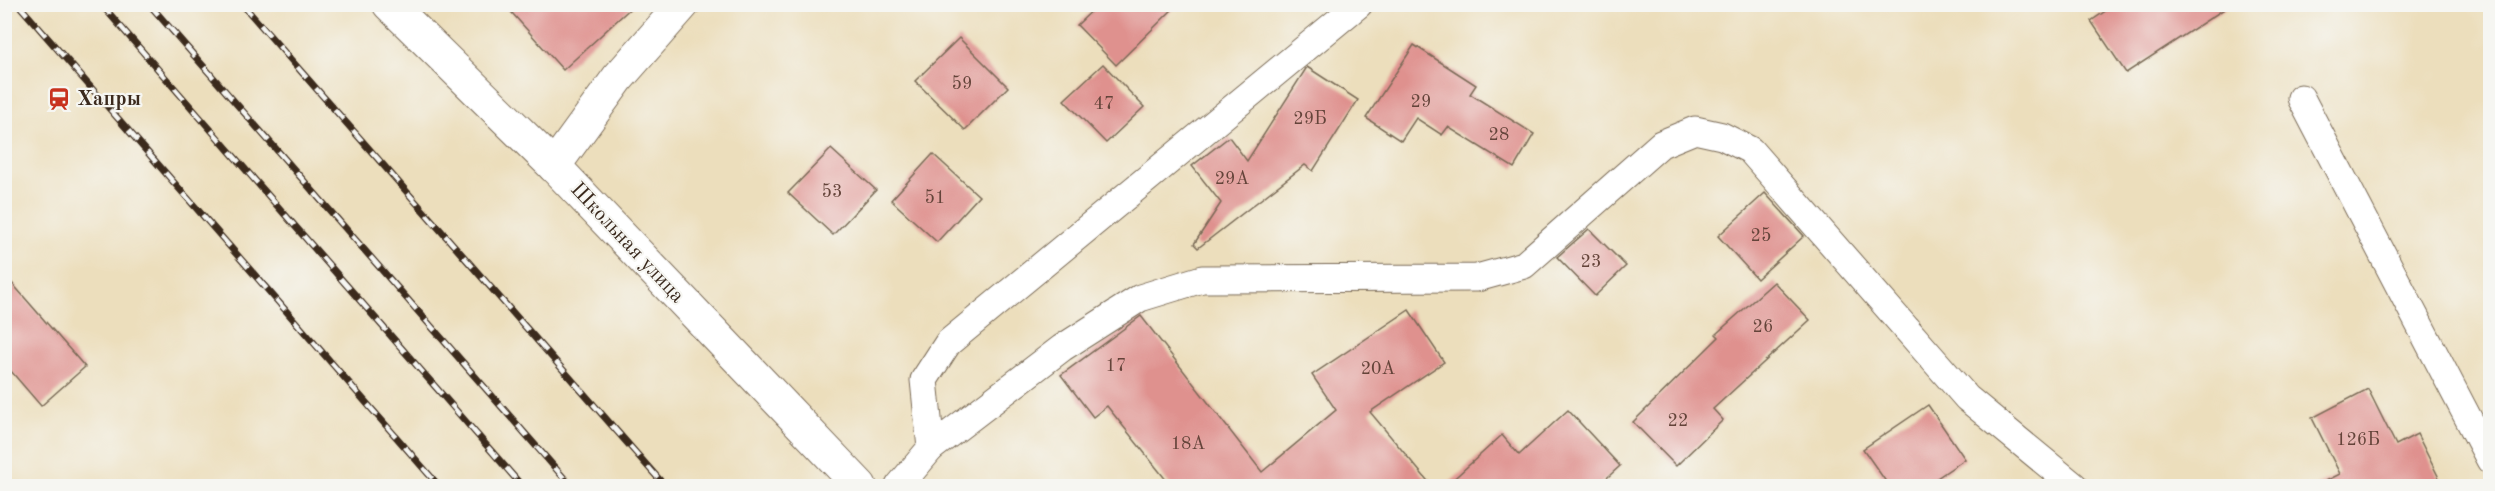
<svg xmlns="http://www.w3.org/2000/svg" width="2495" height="491" font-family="'Old Standard TT',serif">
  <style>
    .building { fill: #df918e }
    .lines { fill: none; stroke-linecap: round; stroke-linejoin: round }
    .lane-casing { stroke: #796955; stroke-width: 29 }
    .street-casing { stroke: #796955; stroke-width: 35 }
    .lane { stroke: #fff; stroke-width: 27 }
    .street { stroke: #fff; stroke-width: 33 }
    .rail-casing { stroke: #3b2a1e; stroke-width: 7 }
    .rail { stroke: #f6f6f2; stroke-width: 4.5; stroke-dasharray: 14; stroke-linecap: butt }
    .labels { text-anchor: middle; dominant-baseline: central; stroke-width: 4.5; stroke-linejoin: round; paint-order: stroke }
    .number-label { font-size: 18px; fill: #64443a }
    .poi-label { font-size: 21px; font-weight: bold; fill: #3b2a1e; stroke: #f6f6f2; text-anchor: start }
    .street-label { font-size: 21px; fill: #3b2a1e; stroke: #f6f6f2 }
  </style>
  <rect width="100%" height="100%" fill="#f6f6f2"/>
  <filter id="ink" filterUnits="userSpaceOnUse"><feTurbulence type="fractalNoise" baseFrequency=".0167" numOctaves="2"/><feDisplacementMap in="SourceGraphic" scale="12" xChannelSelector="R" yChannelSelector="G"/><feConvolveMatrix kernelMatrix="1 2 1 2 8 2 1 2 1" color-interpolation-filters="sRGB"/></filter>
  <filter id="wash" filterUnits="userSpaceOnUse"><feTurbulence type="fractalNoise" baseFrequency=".008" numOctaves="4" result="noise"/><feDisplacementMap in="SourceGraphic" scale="24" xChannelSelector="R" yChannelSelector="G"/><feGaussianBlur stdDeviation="1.35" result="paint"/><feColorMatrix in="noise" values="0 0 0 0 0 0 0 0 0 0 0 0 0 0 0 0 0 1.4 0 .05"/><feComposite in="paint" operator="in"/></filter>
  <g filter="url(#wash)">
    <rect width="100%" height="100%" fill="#ecdebc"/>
    <g id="blocks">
      <g class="building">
        <path d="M 504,4 L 635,4 L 563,70 Z"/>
        <path d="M 1099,4 L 1178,4 L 1116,65 L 1077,25 Z"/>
        <path d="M 2116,4 L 2232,4 L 2126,73 L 2091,21 Z"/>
        <path d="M 959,38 L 1008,87 L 965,130 L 915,81 Z"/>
        <path d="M 1414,45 L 1476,85 L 1470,94 L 1534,134 L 1514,168 L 1448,127 L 1442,135 L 1416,118 L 1401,141 L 1366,118 Z"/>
        <path d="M 1103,64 L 1144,107 L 1106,143 L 1064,100 Z"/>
        <path d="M 1307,67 L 1358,100 L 1313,171 L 1305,165 L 1198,248 L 1194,244 L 1221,203 L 1192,166 L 1229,137 L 1247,161 Z"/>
        <path d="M 831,149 L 876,190 L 833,235 L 788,193 Z"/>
        <path d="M 933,154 L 979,196 L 937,242 L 891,200 Z"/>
        <path d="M 1765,193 L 1804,236 L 1757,279 L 1718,236 Z"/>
        <path d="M 1589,229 L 1626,266 L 1595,296 L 1557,257 Z"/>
        <path d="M 4,274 L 85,367 L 41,406 L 4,363 Z"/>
        <path d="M 1774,282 L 1810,320 L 1713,409 L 1723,420 L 1676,466 L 1633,422 L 1719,337 L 1716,334 Z"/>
        <path d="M 1409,310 L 1444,362 L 1370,412 L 1432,486 L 1171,486 L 1107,406 L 1093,417 L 1061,375 L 1141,316 L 1262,472 L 1336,410 L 1312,375 Z"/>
        <path d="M 2368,389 L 2396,445 L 2417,434 L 2443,486 L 2316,486 L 2340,474 L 2312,418 Z"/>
        <path d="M 1928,405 L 1965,459 L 1925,486 L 1889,486 L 1863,449 Z"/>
        <path d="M 1568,410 L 1620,466 L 1598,486 L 1446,486 L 1502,435 L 1519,455 Z"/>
      </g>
    </g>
  </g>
  <g filter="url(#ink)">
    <use href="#blocks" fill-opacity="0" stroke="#796955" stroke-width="1.5"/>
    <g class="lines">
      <g class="lane-casing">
        <g id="lane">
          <path d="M 2301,98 L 2490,460"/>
          <path d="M 931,448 L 924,380 L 948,343 L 1359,4"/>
          <path d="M 899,486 L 931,448 L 1062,348 L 1140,298 L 1202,279 L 1477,278 L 1524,265 L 1661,144 L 1695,130 L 1722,136 L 1750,150 L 1967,398 L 2074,486"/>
        </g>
      </g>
      <g class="street-casing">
        <g id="street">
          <path d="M 389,4 L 554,166 L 860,486"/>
          <path d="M 554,166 L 618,78 L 683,4"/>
        </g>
      </g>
      <use href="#lane" class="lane"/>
      <use href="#street" class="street"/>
      <g class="rail-casing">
        <g id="rail">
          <path d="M 18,4 L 439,486"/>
          <path d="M 101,4 L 522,486"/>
          <path d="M 149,4 L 571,486"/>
          <path d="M 242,4 L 665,486"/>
        </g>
      </g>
      <use href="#rail" class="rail"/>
    </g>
  </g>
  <defs>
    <g id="station-bare" transform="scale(1.8)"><path d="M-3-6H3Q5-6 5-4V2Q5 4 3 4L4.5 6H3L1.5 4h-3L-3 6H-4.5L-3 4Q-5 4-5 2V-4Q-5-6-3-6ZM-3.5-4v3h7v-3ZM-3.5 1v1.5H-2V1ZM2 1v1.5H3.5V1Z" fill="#c8321e" stroke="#f6f6f2" stroke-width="2.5" paint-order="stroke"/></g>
  </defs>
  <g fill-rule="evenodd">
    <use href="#station-bare" x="59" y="99"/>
  </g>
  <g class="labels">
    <g class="number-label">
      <text x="962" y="84">59</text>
      <text x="1421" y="102">29</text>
      <text x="1104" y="104">47</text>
      <text x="1310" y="119">29Б</text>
      <text x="1499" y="135">28</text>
      <text x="1232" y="179">29А</text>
      <text x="832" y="192">53</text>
      <text x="935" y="198">51</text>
      <text x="1761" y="236">25</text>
      <text x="1591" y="262">23</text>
      <text x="1763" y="327">26</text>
      <text x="1116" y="366">17</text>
      <text x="1378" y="369">20А</text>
      <text x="1678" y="421">22</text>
      <text x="2358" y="440">126Б</text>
      <text x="1188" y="444">18А</text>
    </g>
    <g class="poi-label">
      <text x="77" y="99">Хапры</text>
    </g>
    <g class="street-label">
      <text transform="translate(627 243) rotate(47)">Школьная улица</text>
    </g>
  </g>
  <rect width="2495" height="491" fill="none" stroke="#f6f6f2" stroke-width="24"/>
</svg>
